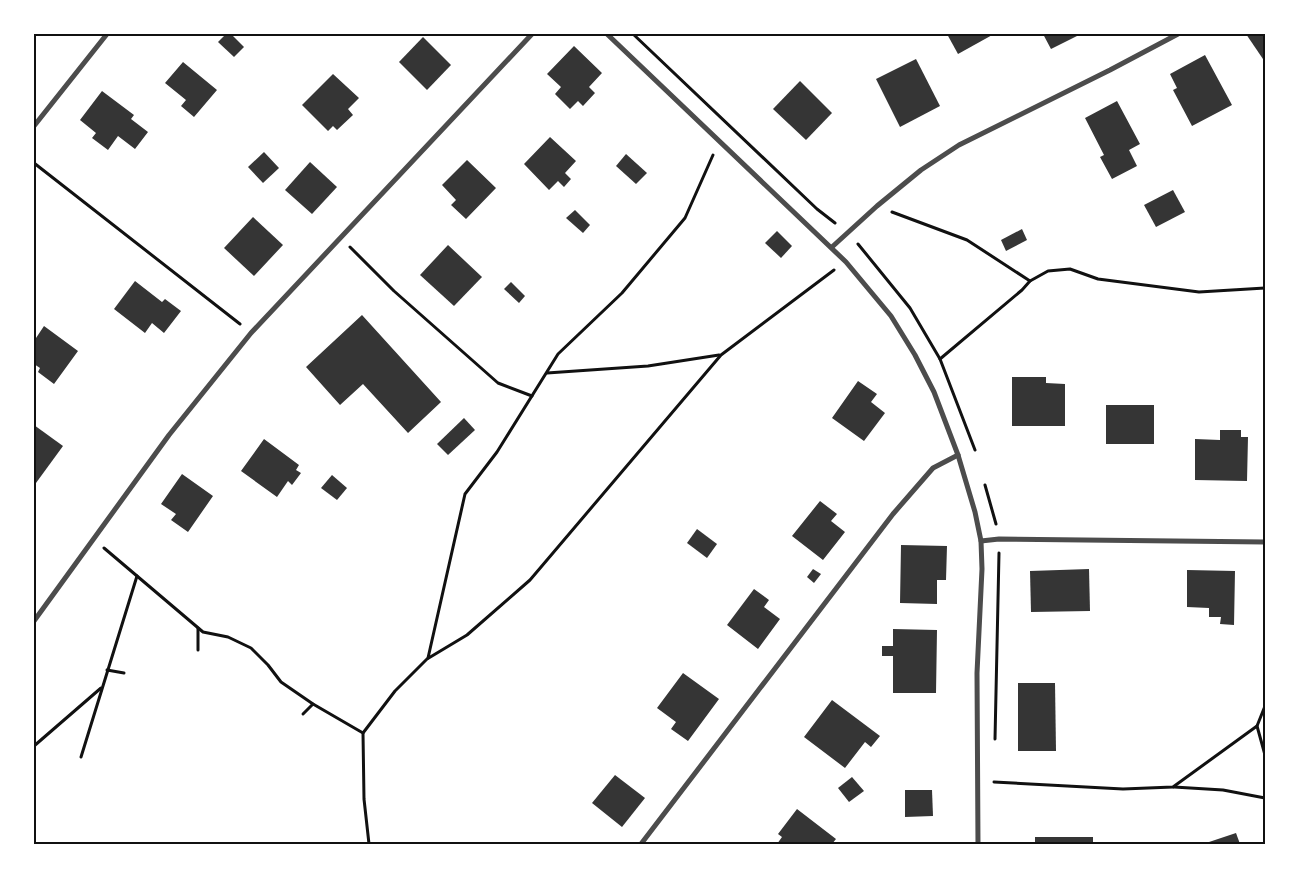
<svg xmlns="http://www.w3.org/2000/svg" width="1299" height="878" font-family="Rubik,sans-serif">
  <style>
    .building { fill: #353535 }
    .lines { fill: none; stroke-linecap: round; stroke-linejoin: round }
    .path { stroke: #111; stroke-width: 3 }
    .minor { stroke: #4c4c4c; stroke-width: 5 }
    .neatline { fill: none; stroke: #111; stroke-width: 2 }
  </style>
  <rect width="100%" height="100%" fill="#fff"/>
  <g class="building">
    <path d="M 226,34 L 231,34 L 244,47 L 234,57 L 218,42 Z"/>
    <path d="M 947,34 L 994,34 L 958,54 Z"/>
    <path d="M 1043,34 L 1081,34 L 1051,49 Z"/>
    <path d="M 1246,34 L 1265,34 L 1265,62 Z"/>
    <path d="M 423,37 L 451,65 L 427,90 L 399,62 Z"/>
    <path d="M 574,46 L 602,73 L 589,87 L 595,93 L 583,106 L 578,101 L 570,109 L 555,94 L 561,87 L 547,74 Z"/>
    <path d="M 1205,55 L 1232,105 L 1192,126 L 1173,90 L 1177,88 L 1170,74 Z"/>
    <path d="M 916,59 L 940,106 L 900,127 L 876,79 Z"/>
    <path d="M 183,62 L 217,90 L 194,117 L 181,106 L 186,100 L 165,83 Z"/>
    <path d="M 333,74 L 359,98 L 348,109 L 353,115 L 337,130 L 333,126 L 328,131 L 302,105 Z"/>
    <path d="M 800,81 L 832,113 L 806,140 L 773,109 Z"/>
    <path d="M 102,91 L 134,115 L 131,119 L 148,132 L 135,149 L 118,136 L 108,150 L 92,138 L 96,133 L 80,120 Z"/>
    <path d="M 1117,101 L 1140,144 L 1129,150 L 1137,166 L 1112,179 L 1100,157 L 1104,155 L 1085,118 Z"/>
    <path d="M 550,137 L 576,161 L 565,173 L 571,179 L 564,187 L 558,181 L 549,190 L 524,164 Z"/>
    <path d="M 264,152 L 279,168 L 263,183 L 248,167 Z"/>
    <path d="M 626,154 L 647,173 L 636,184 L 616,166 Z"/>
    <path d="M 467,160 L 496,188 L 466,219 L 451,205 L 456,200 L 442,185 Z"/>
    <path d="M 310,162 L 337,187 L 312,214 L 285,190 Z"/>
    <path d="M 1173,190 L 1185,212 L 1156,227 L 1144,205 Z"/>
    <path d="M 575,210 L 590,225 L 583,233 L 566,218 Z"/>
    <path d="M 253,217 L 283,245 L 254,276 L 224,248 Z"/>
    <path d="M 1022,229 L 1027,240 L 1006,251 L 1001,240 Z"/>
    <path d="M 777,231 L 792,246 L 781,258 L 765,243 Z"/>
    <path d="M 448,245 L 482,277 L 454,306 L 420,275 Z"/>
    <path d="M 135,281 L 162,302 L 165,299 L 181,311 L 164,333 L 152,323 L 145,333 L 114,309 Z"/>
    <path d="M 511,282 L 525,296 L 519,303 L 504,289 Z"/>
    <path d="M 362,315 L 441,402 L 408,433 L 363,384 L 340,405 L 306,367 Z"/>
    <path d="M 44,326 L 78,351 L 54,384 L 38,372 L 40,368 L 34,364 L 34,341 Z"/>
    <path d="M 1012,377 L 1046,377 L 1046,383 L 1065,384 L 1065,426 L 1012,426 Z"/>
    <path d="M 858,381 L 877,394 L 871,402 L 885,413 L 864,441 L 832,418 Z"/>
    <rect x="1106" y="405" width="48" height="39"/>
    <path d="M 464,418 L 475,430 L 448,455 L 437,444 Z"/>
    <path d="M 34,425 L 63,446 L 36,483 L 34,481 Z"/>
    <path d="M 1220,430 L 1241,430 L 1241,437 L 1248,437 L 1247,481 L 1195,480 L 1195,439 L 1220,440 Z"/>
    <path d="M 264,439 L 299,465 L 296,470 L 301,473 L 292,485 L 288,481 L 277,497 L 241,471 Z"/>
    <path d="M 182,474 L 213,496 L 188,532 L 171,520 L 176,514 L 161,504 Z"/>
    <path d="M 332,475 L 347,488 L 337,500 L 321,488 Z"/>
    <path d="M 820,501 L 837,514 L 831,521 L 845,532 L 823,560 L 792,536 Z"/>
    <path d="M 697,529 L 717,544 L 707,558 L 687,543 Z"/>
    <path d="M 901,545 L 947,546 L 946,580 L 937,580 L 937,604 L 900,603 Z"/>
    <path d="M 813,569 L 821,574 L 814,583 L 807,577 Z"/>
    <path d="M 1089,569 L 1090,611 L 1031,612 L 1030,571 Z"/>
    <path d="M 1187,570 L 1235,571 L 1234,625 L 1220,624 L 1221,617 L 1209,617 L 1209,608 L 1187,607 Z"/>
    <path d="M 754,589 L 769,600 L 764,607 L 780,619 L 758,649 L 727,625 Z"/>
    <path d="M 893,629 L 937,630 L 936,693 L 893,693 L 893,656 L 882,656 L 882,646 L 893,646 Z"/>
    <path d="M 683,673 L 719,699 L 688,741 L 671,729 L 676,722 L 657,708 Z"/>
    <path d="M 1018,683 L 1055,683 L 1056,751 L 1018,751 Z"/>
    <path d="M 832,700 L 880,736 L 871,747 L 865,742 L 845,768 L 804,737 Z"/>
    <path d="M 615,775 L 645,798 L 622,827 L 592,803 Z"/>
    <path d="M 852,777 L 864,791 L 849,802 L 838,788 Z"/>
    <path d="M 905,790 L 932,790 L 933,816 L 905,817 Z"/>
    <path d="M 797,809 L 836,839 L 832,844 L 777,844 L 782,837 L 778,834 Z"/>
    <path d="M 1236,833 L 1240,844 L 1203,844 Z"/>
    <rect x="1035" y="837" width="58" height="7"/>
  </g>
  <g class="lines">
    <g class="path">
      <path d="M 633,34 L 817,209 L 835,223"/>
      <path d="M 34,163 L 240,324"/>
      <path d="M 892,212 L 967,240 L 1030,281"/>
      <path d="M 858,244 L 910,308 L 940,359 L 975,450"/>
      <path d="M 350,247 L 394,291 L 498,383 L 532,396"/>
      <path d="M 940,359 L 1022,290 L 1030,281 L 1048,271 L 1070,269 L 1098,279 L 1199,292 L 1265,288"/>
      <path d="M 547,373 L 648,366 L 719,355"/>
      <path d="M 985,485 L 996,524"/>
      <path d="M 104,548 L 203,632 L 228,637 L 251,648 L 268,665 L 281,682 L 313,704 L 363,733 L 364,799 L 369,844"/>
      <path d="M 198,628 L 198,650"/>
      <path d="M 428,658 L 465,494 L 497,452 L 558,354 L 622,293 L 685,218 L 713,155"/>
      <path d="M 107,670 L 124,673"/>
      <path d="M 1265,706 L 1257,726 L 1265,755"/>
      <path d="M 303,714 L 313,704"/>
      <path d="M 363,733 L 395,691 L 427,659 L 467,635 L 530,580 L 721,355 L 834,270"/>
      <path d="M 995,739 L 999,553"/>
      <path d="M 34,746 L 101,688"/>
      <path d="M 81,757 L 137,576"/>
      <path d="M 994,782 L 1123,789 L 1173,787 L 1257,726"/>
      <path d="M 1174,787 L 1223,790 L 1265,798"/>
    </g>
    <g class="minor">
      <path d="M 607,34 L 846,262 L 891,316 L 915,355 L 934,392 L 958,455 L 975,512 L 981,541 L 982,569 L 977,673 L 978,844"/>
      <path d="M 34,126 L 107,34"/>
      <path d="M 832,247 L 877,206 L 921,170 L 959,145 L 1110,70 L 1178,34"/>
      <path d="M 981,541 L 999,539 L 1265,542"/>
      <path d="M 34,621 L 169,435 L 251,333 L 532,34"/>
      <path d="M 641,844 L 893,514 L 933,468 L 958,455"/>
    </g>
  </g>
  <rect width="1299" height="878" fill="none" stroke="#ffffff" stroke-width="70"/>
  <rect x="35" y="35" width="1229" height="808" class="neatline"/>
</svg>
